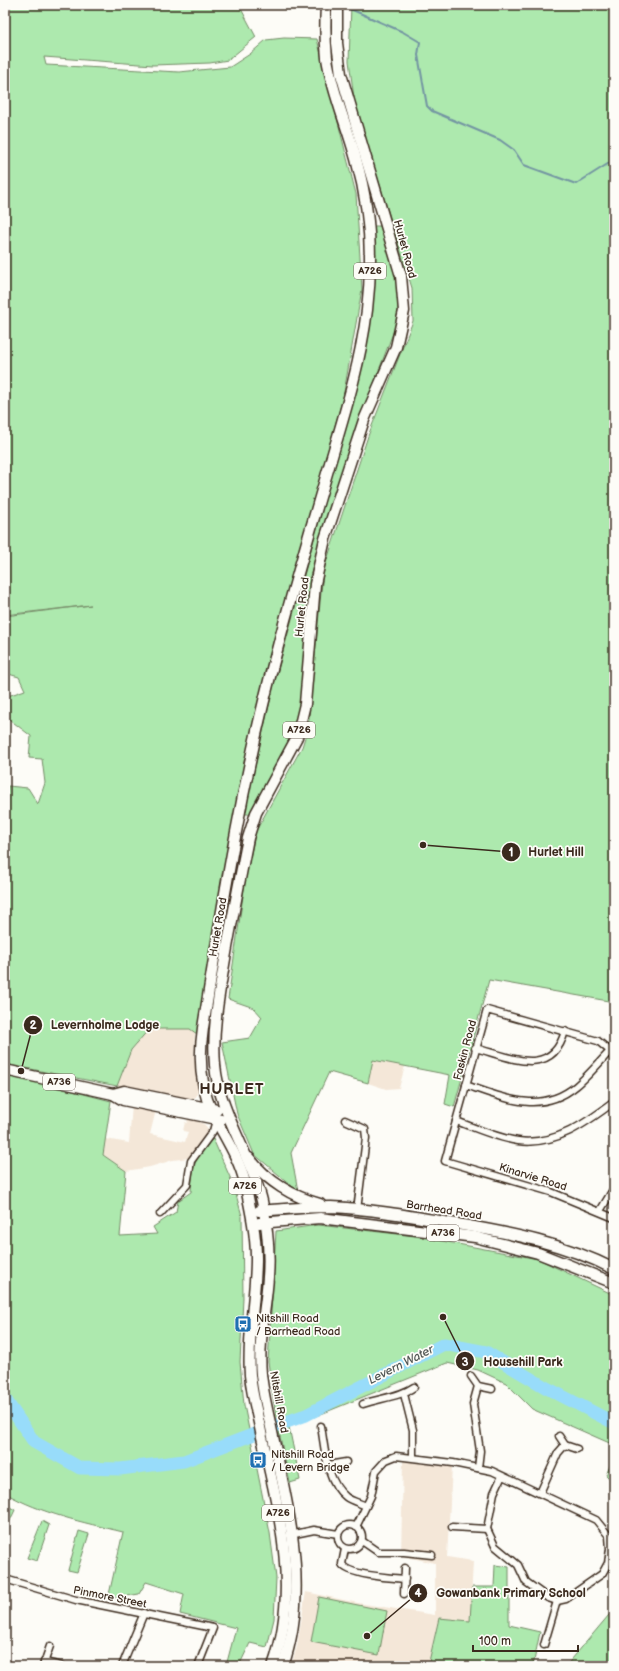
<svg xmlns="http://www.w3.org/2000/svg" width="619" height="1671" font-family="'Balsamiq Sans',sans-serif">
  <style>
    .built { fill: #f4e7d8 }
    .green { fill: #ade9ae; stroke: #748a66 }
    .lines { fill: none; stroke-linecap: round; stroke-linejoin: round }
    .stream { stroke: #7395a2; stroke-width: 2 }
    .river { stroke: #98dcfa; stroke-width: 13 }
    .minor-casing { stroke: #3b2a1e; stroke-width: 9 }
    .primary-casing { stroke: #3b2a1e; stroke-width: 13 }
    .minor { stroke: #fdfcf7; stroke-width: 6 }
    .primary { stroke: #fdfcf7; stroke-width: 10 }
    .labels { text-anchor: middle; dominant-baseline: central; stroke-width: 3.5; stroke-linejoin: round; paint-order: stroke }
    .shield { fill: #fdfcf7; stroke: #75695f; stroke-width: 1 }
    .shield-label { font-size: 10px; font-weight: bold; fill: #3b2a1e }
    .street-label { font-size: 11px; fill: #3b2a1e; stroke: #fdfcf7 }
    .poi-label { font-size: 11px; fill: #3b2a1e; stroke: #fdfcf7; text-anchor: start }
    .water-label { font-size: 12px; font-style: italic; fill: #525655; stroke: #fdfcf7 }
    .district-label { font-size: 15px; font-weight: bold; letter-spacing: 1px; fill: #3b2a1e; stroke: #fdfcf7 }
    .leader { fill: none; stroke: #3b2a1e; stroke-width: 1.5 }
    .callout-dot { fill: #3b2a1e; stroke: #fdfcf7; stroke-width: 1.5 }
    .mark-label { font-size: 12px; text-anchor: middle; font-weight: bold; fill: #fff }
    .callout-label { font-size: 12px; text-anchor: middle; font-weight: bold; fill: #3b2a1e; stroke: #fdfcf7; stroke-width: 3.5; stroke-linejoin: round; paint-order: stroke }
  </style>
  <rect width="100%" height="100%" fill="#fdfcf7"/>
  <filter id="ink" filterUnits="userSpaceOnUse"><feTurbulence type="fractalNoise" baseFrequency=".025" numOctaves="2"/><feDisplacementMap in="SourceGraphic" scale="8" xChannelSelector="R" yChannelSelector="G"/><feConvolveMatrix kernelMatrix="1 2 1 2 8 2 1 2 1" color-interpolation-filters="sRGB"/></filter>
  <g filter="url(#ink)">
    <g class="built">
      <path d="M 149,1029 L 190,1029 L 195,1032 L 194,1055 L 199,1088 L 196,1097 L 190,1099 L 117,1086 L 131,1050 Z"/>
      <path d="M 372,1060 L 405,1066 L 399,1088 L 386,1089 L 368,1083 Z"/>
      <path d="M 132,1105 L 156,1110 L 150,1134 L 185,1142 L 188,1132 L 183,1131 L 185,1122 L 187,1123 L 188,1118 L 204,1124 L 210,1131 L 189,1158 L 173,1160 L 150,1167 L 126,1171 L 103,1155 L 105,1139 L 129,1143 Z"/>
      <path d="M 403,1461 L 452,1467 L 447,1557 L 473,1561 L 470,1621 L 439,1618 L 428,1666 L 410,1666 L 380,1661 L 375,1666 L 291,1666 L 297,1646 L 306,1592 L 358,1603 L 435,1615 L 435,1563 L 401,1556 Z"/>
    </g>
    <g class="green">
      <path d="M 5,5 L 239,5 L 256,37 L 228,60 L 210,63 L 153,65 L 44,57 L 46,65 L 179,72 L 230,67 L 250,54 L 266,40 L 284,38 L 317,39 L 356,194 L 362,289 L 343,398 L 295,565 L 197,1034 L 190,1029 L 149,1029 L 131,1050 L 117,1086 L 5,1064 L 5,812 L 8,786 L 28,788 L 38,804 L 45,783 L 42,759 L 29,758 L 31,736 L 5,716 L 5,697 L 25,690 L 19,677 L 5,673 L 5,616 L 91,605 L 5,615 Z"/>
      <path d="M 351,5 L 614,5 L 614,1002 L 489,980 L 454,1107 L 445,1104 L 450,1075 L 373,1060 L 368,1083 L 329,1072 L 291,1153 L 298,1191 L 254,1154 L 237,1114 L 222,1042 L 250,1038 L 262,1017 L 254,1008 L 228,999 L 246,875 L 256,831 L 302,747 L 308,728 L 323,572 L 368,436 L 413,321 L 412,288 L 355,105 L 349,61 Z"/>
      <path d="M 373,226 L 381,226 L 398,284 L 399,300 L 396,325 L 356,431 L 310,576 L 303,696 L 293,737 L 282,760 L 249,814 L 244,814 L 273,688 L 365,353 L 375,280 Z"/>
      <path d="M 5,1076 L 53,1086 L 111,1101 L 103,1155 L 126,1171 L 120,1236 L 157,1234 L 153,1227 L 176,1212 L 178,1201 L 191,1192 C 193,1166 193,1158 213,1139 L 233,1184 L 242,1216 L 243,1298 L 240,1362 L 244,1405 L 270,1533 L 276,1578 L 274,1619 L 267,1647 L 250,1643 L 239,1666 L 226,1666 L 236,1628 L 180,1614 L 184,1594 L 146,1582 L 139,1594 L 108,1599 L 123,1532 C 82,1522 42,1514 5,1493 Z"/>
      <path d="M 318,1225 L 415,1236 L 538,1259 L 614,1295 L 614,1445 L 532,1409 L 506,1383 L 478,1370 L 447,1363 L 289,1427 L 300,1480 L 290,1483 L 277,1423 L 268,1362 L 276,1231 Z"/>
      <path d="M 614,1457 L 614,1483 L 606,1475 Z"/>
      <path d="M 8,1506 L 15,1510 L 5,1531 L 5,1511 Z"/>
      <path d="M 42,1521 L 49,1525 L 37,1561 L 27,1558 Z"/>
      <path d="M 79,1531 L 89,1534 L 77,1572 L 68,1570 Z"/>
      <path d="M 495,1565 L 509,1567 L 509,1625 L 540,1632 L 533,1666 L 428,1666 L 439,1618 L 470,1621 L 472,1587 L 494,1587 Z"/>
      <path d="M 319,1597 L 387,1611 L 379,1655 L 311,1642 Z"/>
      <path d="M 614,1609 L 614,1666 L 566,1666 Z"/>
    </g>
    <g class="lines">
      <path class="stream" d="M 348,8 L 403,32 L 420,42 L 418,55 L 427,106 L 432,111 L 500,140 L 514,150 L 524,165 L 576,184 L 614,160"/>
      <g class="river">
        <path d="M 5,1399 L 34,1442 L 80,1468 L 120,1469 L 184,1461 L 257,1433"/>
        <path d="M 275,1426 L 306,1415 L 444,1344 L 486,1352 L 545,1387 L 614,1423"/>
      </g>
      <g class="minor-casing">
        <g id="minor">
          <path d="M 475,1048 C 510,1057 552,1079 565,1031"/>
          <path d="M 614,1058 L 610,1051 L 598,1041 L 487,1010 L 445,1161 L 551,1192 L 614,1218"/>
          <path d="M 466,1085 C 504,1098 541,1115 576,1086 C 588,1076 599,1063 610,1051"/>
          <path d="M 345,1120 L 365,1129 L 366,1138 L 357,1210"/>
          <path d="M 456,1121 C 476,1128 497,1138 518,1141 C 555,1146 586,1123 614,1102"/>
          <path d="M 600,1211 L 614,1188"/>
          <path d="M 160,1214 L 187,1185 L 191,1161 L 213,1131 L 216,1120"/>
          <path d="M 471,1376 L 478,1386 L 492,1389"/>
          <path d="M 478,1386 L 473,1404 L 480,1451 L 478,1468"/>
          <path d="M 404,1394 L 413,1430 L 413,1457"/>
          <path d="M 363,1404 C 380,1398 400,1397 414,1387"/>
          <path d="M 321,1426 C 325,1449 326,1481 346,1497 C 351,1501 360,1503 366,1506"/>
          <path d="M 559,1436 L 565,1445 L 577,1449"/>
          <path d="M 328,1465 L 346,1462"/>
          <path d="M 540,1493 L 558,1453 L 565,1445"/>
          <circle cx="350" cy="1537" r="12"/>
          <path d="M 356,1527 L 371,1496 L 376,1471 L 386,1460 L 396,1456 L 453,1463 L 492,1471 L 596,1520 L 609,1536 L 610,1549 L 608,1563 L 602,1574 L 566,1599 L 557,1601 L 548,1598 L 526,1582 L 518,1565 L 495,1546 L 487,1529 L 494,1493 L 502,1476"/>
          <path d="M 452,1527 L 487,1529"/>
          <path d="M 290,1535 L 314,1530 L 338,1534"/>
          <path d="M 362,1541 L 378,1552 L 404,1552 L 432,1555"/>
          <path d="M 345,1549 L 342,1564 C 347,1575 393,1578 405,1579"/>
          <path d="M 5,1579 L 76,1600 L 213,1628 L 198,1666"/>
          <path d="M 404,1594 L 405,1568"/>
          <path d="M 544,1645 L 557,1601"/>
          <path d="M 44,1662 L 62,1666"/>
          <path d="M 43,1666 L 50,1646"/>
          <path d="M 122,1666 L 144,1613"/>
        </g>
      </g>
      <g class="primary-casing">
        <g id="primary">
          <path d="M 5,1070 L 113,1094 L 123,1100 L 221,1120"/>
          <path d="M 113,1094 L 124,1091 L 217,1110"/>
          <path d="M 249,1158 C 267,1181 293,1197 320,1204"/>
          <path d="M 259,1211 C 283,1209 307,1207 331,1207 C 373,1209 416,1217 457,1224 C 510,1233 566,1244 614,1269"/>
          <path d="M 259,1223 L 320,1218 L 475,1237 L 538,1253 L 614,1283"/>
          <path d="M 273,1666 C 300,1591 279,1511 262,1437 C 258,1416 252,1396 250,1375 C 247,1336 256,1297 256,1258 C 256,1233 250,1207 245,1183 C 239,1157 223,1135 212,1112 C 200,1086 199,1055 203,1028 C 223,900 244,771 278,646 C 295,581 314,517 333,453 C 347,406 361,359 367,310 C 373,260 370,208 356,159 C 347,125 332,92 327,58 C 325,40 325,23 326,5"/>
          <path d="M 283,1666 C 310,1589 288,1509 272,1432 C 268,1413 263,1394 261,1374 C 258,1341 266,1309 268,1277 C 270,1252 267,1225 262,1201 C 251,1154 219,1113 215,1065 C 212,1029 219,994 225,959 C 232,919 240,879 248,838 L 256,813 L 297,737 L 305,704 L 315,584 L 325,539 L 364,420 L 396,347 L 404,311 L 401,276 L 341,74 L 337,43 L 337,5"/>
        </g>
      </g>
      <use href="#minor" class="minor"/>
      <use href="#primary" class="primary"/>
    </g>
  </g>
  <defs>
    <g id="bus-square" transform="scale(0.9)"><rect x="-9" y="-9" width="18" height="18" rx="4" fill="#1f6fb2" stroke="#fdfcf7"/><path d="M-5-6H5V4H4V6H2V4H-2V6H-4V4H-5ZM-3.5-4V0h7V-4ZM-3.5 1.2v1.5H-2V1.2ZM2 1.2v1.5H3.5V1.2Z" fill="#fff"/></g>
  </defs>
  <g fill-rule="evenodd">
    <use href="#bus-square" x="243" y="1324"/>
    <use href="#bus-square" x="258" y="1460"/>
  </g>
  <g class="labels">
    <g class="shield">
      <rect x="354" y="263" width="32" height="16" rx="3"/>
      <rect x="283" y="722" width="32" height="16" rx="3"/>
      <rect x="43" y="1074" width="32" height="16" rx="3"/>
      <rect x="229" y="1178" width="32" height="16" rx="3"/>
      <rect x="427" y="1225" width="32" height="16" rx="3"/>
      <rect x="262" y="1505" width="32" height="16" rx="3"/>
    </g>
    <g class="shield-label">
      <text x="370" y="271">A726</text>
      <text x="299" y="730">A726</text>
      <text x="59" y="1082">A736</text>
      <text x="245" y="1186">A726</text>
      <text x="443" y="1233">A736</text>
      <text x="278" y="1513">A726</text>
    </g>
    <g class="street-label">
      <text transform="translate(405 249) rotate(75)">Hurlet Road</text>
      <text transform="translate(302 607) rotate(-84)">Hurlet Road</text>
      <text transform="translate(218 927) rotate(-80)">Hurlet Road</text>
      <text transform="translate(465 1050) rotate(-75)">Faskin Road</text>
      <text transform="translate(533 1177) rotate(17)">Kinarvie Road</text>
      <text transform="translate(444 1210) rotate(9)">Barrhead Road</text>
      <text transform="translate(279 1402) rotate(80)">Nitshill Road</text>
      <text transform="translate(110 1597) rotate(11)">Pinmore Street</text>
    </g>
    <g class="poi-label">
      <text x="256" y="1318">Nitshill Road<tspan x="256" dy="13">/ Barrhead Road</tspan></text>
      <text x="271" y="1454">Nitshill Road<tspan x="271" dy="13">/ Levern Bridge</tspan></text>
    </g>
    <g class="water-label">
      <text transform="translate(401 1365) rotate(-27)">Levern Water</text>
    </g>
    <g class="district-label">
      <text x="232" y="1089">HURLET</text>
    </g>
  </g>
  <path class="leader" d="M423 845L511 852M21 1071L33 1025M443 1317L465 1361M367 1636L418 1593"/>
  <g class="callout-dot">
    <circle cx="423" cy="845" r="4"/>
    <circle cx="21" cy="1071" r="4"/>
    <circle cx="443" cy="1317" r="4"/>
    <circle cx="367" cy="1636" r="4"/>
    <circle cx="511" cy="852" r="10"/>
    <circle cx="33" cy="1025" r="10"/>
    <circle cx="465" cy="1361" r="10"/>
    <circle cx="418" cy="1593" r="10"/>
  </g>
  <g class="mark-label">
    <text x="511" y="856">1</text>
    <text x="33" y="1029">2</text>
    <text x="465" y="1366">3</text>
    <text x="418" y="1597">4</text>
  </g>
  <g class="callout-label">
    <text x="556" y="856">Hurlet Hill</text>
    <text x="105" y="1029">Levernholme Lodge</text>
    <text x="523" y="1366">Househill Park</text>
    <text x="511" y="1597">Gowanbank Primary School</text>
  </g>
  <rect width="619" height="1671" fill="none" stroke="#fdfcf7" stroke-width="20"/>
  <rect x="10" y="10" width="599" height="1651" fill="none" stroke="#3b2a1e" stroke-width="1.5" filter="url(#ink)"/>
  <path d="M473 1645v6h105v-6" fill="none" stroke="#3b2a1e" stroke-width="2"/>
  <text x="479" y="1645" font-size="12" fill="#3b2a1e" stroke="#fdfcf7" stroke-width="3" paint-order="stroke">100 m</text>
</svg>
